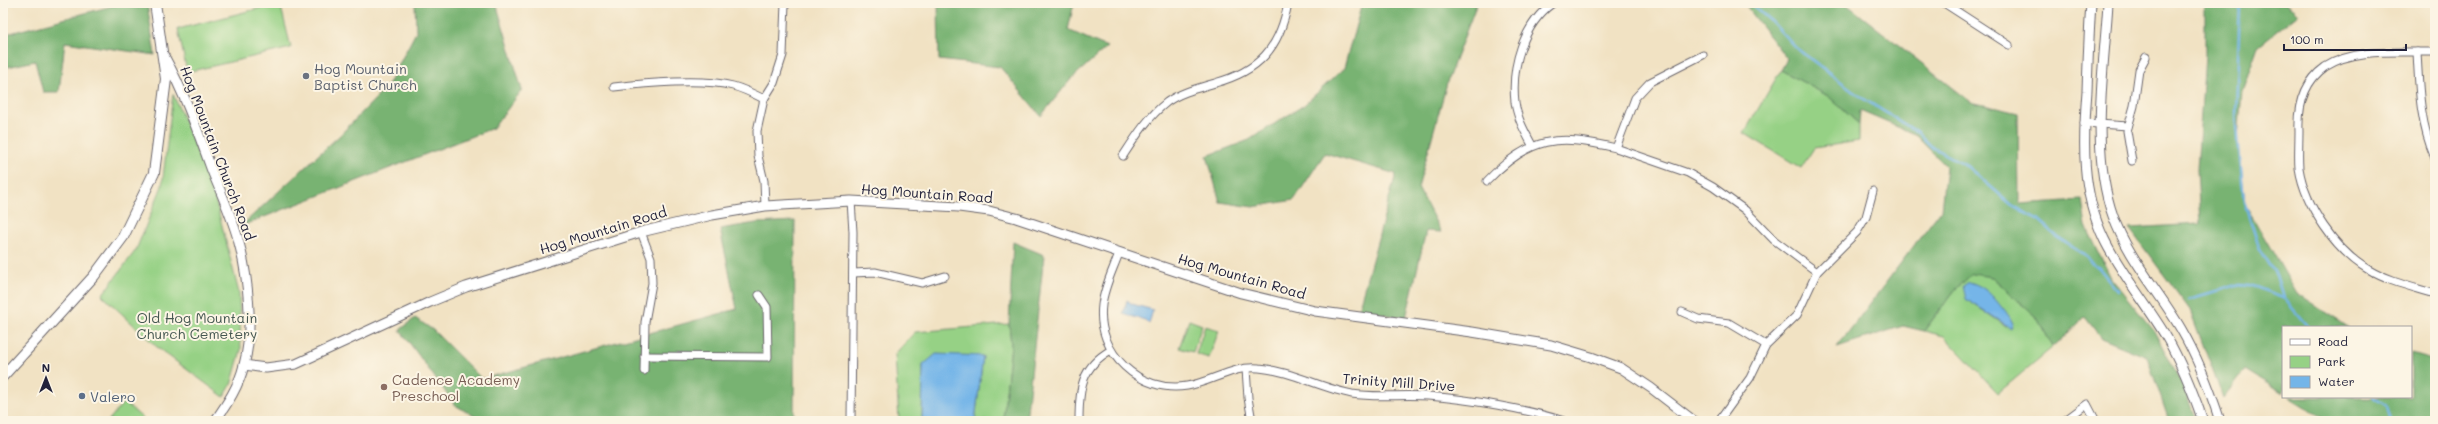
<svg xmlns="http://www.w3.org/2000/svg" width="2438" height="424" font-family="Mali,sans-serif">
  <style>
    .green { fill: #96d185; stroke: #5c7a60; fill-rule: evenodd }
    .forest { fill: #78b372; stroke: #4d6a56 }
    .water { fill: #74b5e8; stroke: #4b6c92 }
    .lines { fill: none; stroke-linecap: round; stroke-linejoin: round }
    .stream { stroke: #74b5e8; stroke-width: 2.5 }
    .minor-casing { stroke: #6a656b; stroke-width: 9 }
    .tertiary-casing { stroke: #6a656b; stroke-width: 11 }
    .secondary-casing { stroke: #6a656b; stroke-width: 12 }
    .minor { stroke: #fff; stroke-width: 7 }
    .tertiary { stroke: #fff; stroke-width: 9 }
    .secondary { stroke: #fff; stroke-width: 10 }
    .worship-dot { fill: #6b7280; stroke: #fcf5e5; stroke-width: 1.5 }
    .education-dot { fill: #8d6e63; stroke: #fcf5e5; stroke-width: 1.5 }
    .service-dot { fill: #5c6f8a; stroke: #fcf5e5; stroke-width: 1.5 }
    .labels { text-anchor: middle; dominant-baseline: central; stroke-width: 4; stroke-linejoin: round; paint-order: stroke }
    .worship-label { font-size: 14px; fill: #5b616d; stroke: #fcf5e5; text-anchor: start }
    .street-label { font-size: 14px; fill: #22223b; stroke: #fcf5e5 }
    .park-label { font-size: 14px; fill: #455751; stroke: #fcf5e5 }
    .education-label { font-size: 14px; fill: #785e54; stroke: #fcf5e5; text-anchor: start }
    .service-label { font-size: 14px; fill: #4e5e75; stroke: #fcf5e5; text-anchor: start }
  </style>
  <rect width="100%" height="100%" fill="#fcf5e5"/>
  <filter id="ink" filterUnits="userSpaceOnUse"><feTurbulence type="fractalNoise" baseFrequency=".025" numOctaves="2"/><feDisplacementMap in="SourceGraphic" scale="8" xChannelSelector="R" yChannelSelector="G"/><feConvolveMatrix kernelMatrix="1 2 1 2 8 2 1 2 1" color-interpolation-filters="sRGB"/></filter>
  <filter id="wash" filterUnits="userSpaceOnUse"><feTurbulence type="fractalNoise" baseFrequency=".012" numOctaves="4" result="noise"/><feDisplacementMap in="SourceGraphic" scale="16" xChannelSelector="R" yChannelSelector="G"/><feGaussianBlur stdDeviation="0.9" result="paint"/><feColorMatrix in="noise" values="0 0 0 0 0 0 0 0 0 0 0 0 0 0 0 0 0 1.4 0 .05"/><feComposite in="paint" operator="in"/></filter>
  <g filter="url(#wash)">
    <rect width="100%" height="100%" fill="#f1e2c3"/>
    <g class="green">
      <path d="M 280,3 L 291,48 L 187,72 L 178,29 Z"/>
      <path d="M 1781,70 L 1828,96 L 1859,124 L 1859,141 L 1814,148 L 1801,168 L 1744,133 Z"/>
      <path d="M 173,94 L 212,186 L 239,293 L 241,350 L 231,385 L 224,397 L 158,348 L 102,295 L 136,250 L 162,186 Z"/>
      <path d="M 1972,273 L 1992,277 L 2036,316 L 2053,347 L 1998,393 L 1944,336 L 1924,331 L 1954,291 ZM 1966,299 L 2011,321 L 2013,323 L 2006,326 Z"/>
      <path d="M 1189,320 L 1202,325 L 1193,352 L 1179,348 Z"/>
      <path d="M 1009,324 L 1011,345 L 1003,421 L 975,421 L 983,356 L 923,365 L 922,421 L 899,421 L 895,354 L 915,332 Z"/>
      <path d="M 1205,326 L 1219,330 L 1209,358 L 1196,354 Z"/>
      <path d="M 124,402 L 146,421 L 108,421 Z"/>
    </g>
    <g class="forest">
      <path d="M 123,3 L 147,3 L 155,55 L 65,42 L 59,92 L 43,92 L 35,61 L 3,68 L 3,35 Z"/>
      <path d="M 415,3 L 496,3 L 522,90 L 493,128 L 241,226 L 339,136 L 387,87 L 416,32 Z"/>
      <path d="M 938,3 L 1074,3 L 1068,30 L 1107,47 L 1071,79 L 1041,116 L 1000,67 L 939,60 Z"/>
      <path d="M 1362,3 L 1477,3 L 1448,79 L 1418,188 L 1441,232 L 1426,231 L 1406,318 L 1358,310 L 1396,174 L 1325,153 L 1294,200 L 1253,207 L 1220,202 L 1207,156 L 1249,140 L 1304,105 L 1344,68 Z"/>
      <path d="M 1744,3 L 1845,3 L 1971,102 L 2018,113 L 2019,204 L 2082,200 L 2086,226 L 2111,278 L 2154,331 L 2185,390 L 2196,421 L 2169,421 L 2147,357 L 2101,338 L 2085,317 L 2053,347 L 2036,316 L 1992,277 L 1972,274 L 1954,291 L 1924,331 L 1903,326 L 1837,347 L 1941,210 L 1946,166 L 1914,134 L 1860,111 L 1859,124 L 1828,96 L 1781,70 L 1787,59 Z"/>
      <path d="M 2205,3 L 2286,3 L 2298,14 L 2258,46 L 2242,91 L 2238,137 L 2245,204 L 2297,294 L 2348,327 L 2283,327 L 2283,393 L 2245,370 L 2223,398 L 2190,310 L 2129,228 L 2200,224 L 2197,169 L 2205,56 Z"/>
      <path d="M 795,221 L 794,421 L 483,421 L 455,405 L 400,330 L 415,318 L 433,330 L 482,379 L 737,309 L 720,229 L 756,223 Z"/>
      <path d="M 1013,242 L 1044,255 L 1026,421 L 1003,421 L 1011,345 L 1009,324 Z"/>
      <path d="M 2411,353 L 2435,360 L 2435,421 L 2328,421 L 2289,397 L 2411,397 Z"/>
    </g>
    <g class="water">
      <path d="M 1969,282 C 1990,287 2001,307 2013,323 L 2011,328 L 1966,299 L 1963,286 Z"/>
      <path d="M 1127,300 L 1132,304 L 1153,310 L 1149,324 L 1145,320 L 1123,314 Z"/>
      <path d="M 936,354 L 983,356 L 975,421 L 922,421 L 923,365 Z"/>
    </g>
    <g class="lines">
      <g class="stream">
        <path d="M 1750,3 L 1772,22 L 1796,48 L 1864,99 L 1917,132 L 1933,148 L 1963,163 L 2012,205 L 2037,219 L 2063,242 L 2080,252 L 2099,268 L 2117,290"/>
        <path d="M 2240,3 L 2236,115 L 2244,201 L 2259,247 L 2276,275 L 2283,297 L 2308,327"/>
        <path d="M 2189,299 L 2240,284 L 2250,285 L 2282,297"/>
        <path d="M 2373,397 L 2387,406 L 2391,421"/>
      </g>
    </g>
  </g>
  <g filter="url(#ink)">
    <g class="lines">
      <g class="minor-casing">
        <g id="minor">
          <path d="M 1944,3 L 2009,45"/>
          <path d="M 2417,52 C 2419,90 2420,124 2435,158"/>
          <path d="M 2435,52 C 2401,53 2355,47 2325,67 C 2304,82 2298,107 2299,131 C 2299,143 2298,156 2299,168 C 2305,206 2336,251 2369,270 C 2389,282 2413,287 2435,294"/>
          <path d="M 1703,55 L 1650,82 L 1635,98 L 1616,148 L 1688,173 L 1713,187 L 1745,210 L 1774,240 L 1817,272"/>
          <path d="M 614,87 C 646,83 703,78 733,86 C 744,89 754,94 764,99"/>
          <path d="M 2084,123 L 2128,126"/>
          <path d="M 1532,145 C 1525,132 1517,118 1515,102 C 1511,67 1523,24 1553,3"/>
          <path d="M 1123,156 C 1136,136 1148,117 1167,102 C 1181,92 1199,88 1215,83 C 1259,71 1280,48 1288,3"/>
          <path d="M 2132,161 L 2127,131 L 2134,106 L 2139,70 L 2146,57"/>
          <path d="M 1487,181 C 1530,136 1558,134 1616,148"/>
          <path d="M 851,201 L 853,232 L 851,421"/>
          <path d="M 765,206 L 764,181 L 758,156 L 757,131 L 764,99 L 774,83 L 783,55 L 785,3"/>
          <path d="M 641,232 L 651,258 L 652,283 L 645,322 L 644,371"/>
          <path d="M 1119,253 C 1113,270 1104,287 1102,305 C 1096,353 1140,394 1187,386 C 1212,382 1234,365 1259,368 C 1292,371 1320,388 1352,394 C 1377,398 1403,394 1428,396 C 1468,399 1526,409 1564,421"/>
          <path d="M 853,273 L 875,272 L 922,283 L 945,276"/>
          <path d="M 1682,312 L 1698,319 L 1729,323 L 1766,345"/>
          <path d="M 644,356 L 768,357 L 767,307 L 759,295"/>
          <path d="M 1246,369 L 1248,398 L 1252,421"/>
          <path d="M 1079,421 C 1079,389 1081,367 1111,350"/>
          <path d="M 1719,421 L 1750,378 L 1766,345 L 1797,315 L 1817,272 L 1857,232 L 1866,217 L 1873,191"/>
          <path d="M 2064,421 L 2087,404 L 2096,421"/>
        </g>
      </g>
      <g class="tertiary-casing">
        <g id="tertiary">
          <path d="M 2091,3 C 2089,32 2088,61 2087,91 C 2083,142 2081,191 2104,239 C 2121,274 2147,304 2167,338 C 2182,364 2193,392 2203,421"/>
          <path d="M 2108,3 C 2104,70 2090,152 2113,216 C 2128,258 2159,291 2181,329 C 2198,358 2210,390 2220,421"/>
          <path d="M 164,56 C 184,92 197,129 211,168 C 220,191 231,214 238,239 C 248,275 254,329 244,365 C 239,386 227,404 215,421"/>
          <path d="M 244,365 L 266,368 L 296,364 L 430,302 L 466,287 L 641,232 L 712,215 L 765,206 L 851,201 L 959,207 L 989,211 L 1016,218 L 1241,293 L 1315,311 L 1472,332 L 1551,345 L 1591,357 L 1621,368 L 1651,388 L 1694,421"/>
        </g>
      </g>
      <g class="secondary-casing">
        <path id="secondary" d="M 3,376 L 94,276 L 123,237 L 154,173 L 166,79 L 155,3"/>
      </g>
      <use href="#minor" class="minor"/>
      <use href="#tertiary" class="tertiary"/>
      <use href="#secondary" class="secondary"/>
    </g>
  </g>
  <circle class="worship-dot" cx="306" cy="76" r="4"/>
  <circle class="education-dot" cx="384" cy="387" r="4"/>
  <circle class="service-dot" cx="82" cy="396" r="4"/>
  <g class="labels">
    <g class="worship-label">
      <text x="314" y="68">Hog Mountain<tspan x="314" dy="16">Baptist Church</tspan></text>
    </g>
    <g class="street-label">
      <text transform="translate(218 153) rotate(69)">Hog Mountain Church Road</text>
      <text transform="translate(927 193) rotate(4)">Hog Mountain Road</text>
      <text transform="translate(603 230) rotate(-17)">Hog Mountain Road</text>
      <text transform="translate(1242 276) rotate(16)">Hog Mountain Road</text>
      <text transform="translate(1399 382) rotate(4)">Trinity Mill Drive</text>
    </g>
    <g class="park-label">
      <text x="197" y="317">Old Hog Mountain<tspan x="197" dy="16">Church Cemetery</tspan></text>
    </g>
    <g class="education-label">
      <text x="392" y="379">Cadence Academy<tspan x="392" dy="16">Preschool</tspan></text>
    </g>
    <g class="service-label">
      <text x="90" y="396">Valero</text>
    </g>
  </g>
  <rect width="2438" height="424" fill="none" stroke="#fcf5e5" stroke-width="16"/>
  <rect x="2282" y="326" width="130" height="72" fill="#fcf5e5" stroke="#a5a1a1"/>
  <rect x="2290" y="339" width="20" height="6" fill="#ffffff" stroke="#a5a1a1"/>
  <text x="2318" y="346" font-size="12" fill="#22223b">Road</text>
  <rect x="2290" y="356" width="20" height="12" fill="#96d185" stroke="#a5a1a1"/>
  <text x="2318" y="366" font-size="12" fill="#22223b">Park</text>
  <rect x="2290" y="376" width="20" height="12" fill="#74b5e8" stroke="#a5a1a1"/>
  <text x="2318" y="386" font-size="12" fill="#22223b">Water</text>
  <g transform="translate(46 378)" stroke="#fcf5e5" stroke-width="3" paint-order="stroke">
  <path d="M0-3L7 15L0 10L-7 15Z" fill="#22223b"/>
  <text y="-6" font-size="11" font-weight="bold" text-anchor="middle" fill="#22223b">N</text>
  </g>
  <path d="M2284 44v6h122v-6" fill="none" stroke="#22223b" stroke-width="2"/>
  <text x="2290" y="44" font-size="12" fill="#22223b" stroke="#fcf5e5" stroke-width="3" paint-order="stroke">100 m</text>
</svg>
